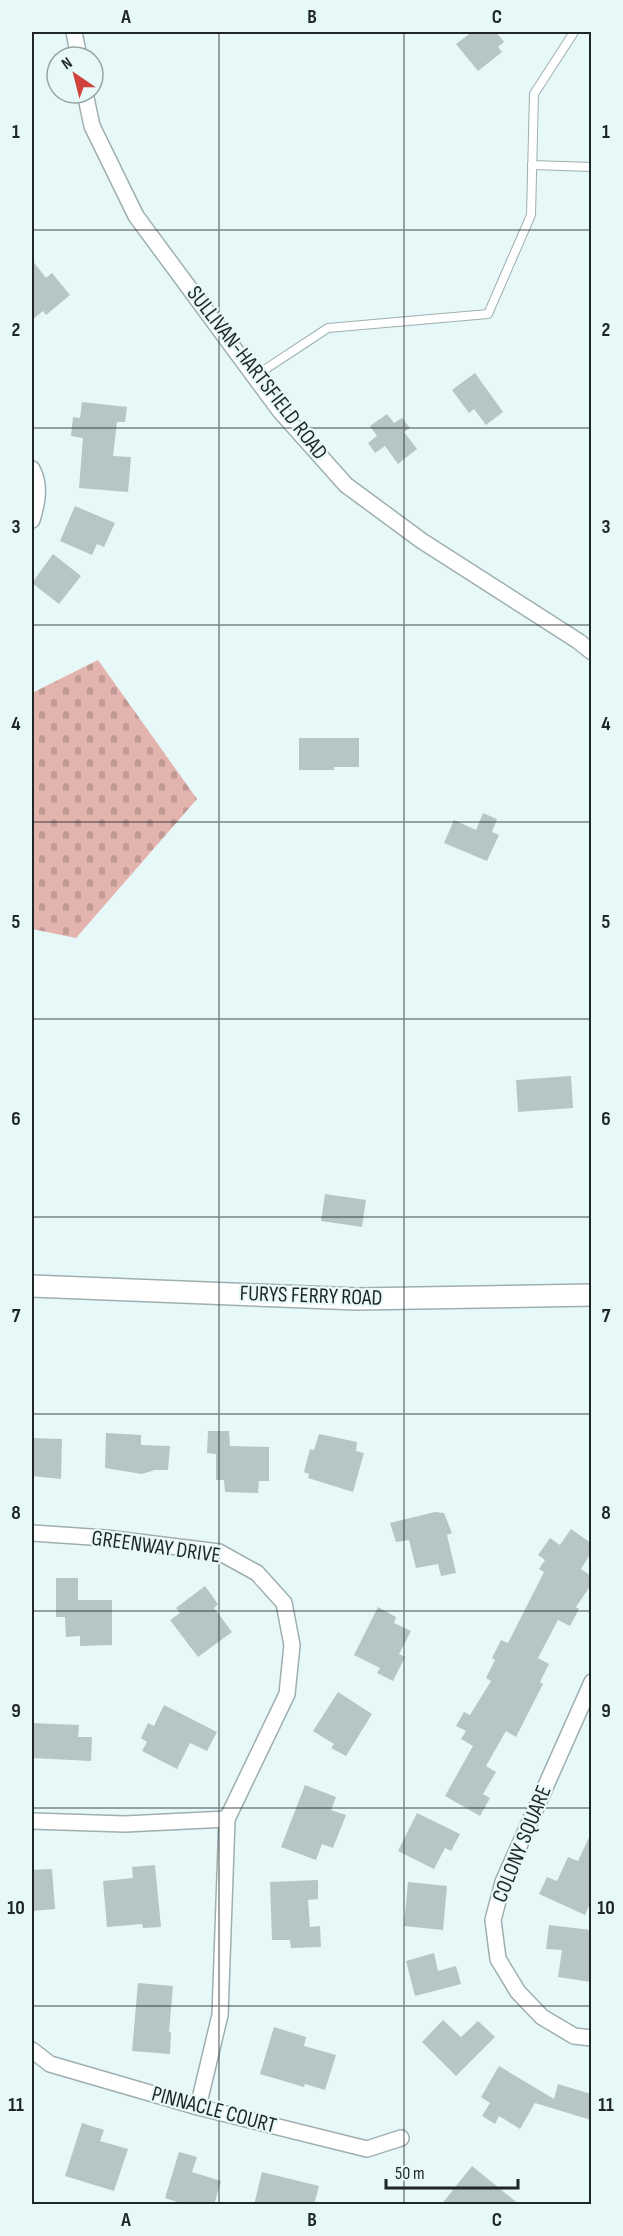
<svg xmlns="http://www.w3.org/2000/svg" width="623" height="2236" font-family="'Sofia Sans Condensed',sans-serif">
  <style>
    .cemetery { fill: url(#cemetery-stones) }
    .building { fill: #b6c6c6 }
    .lines { fill: none; stroke-linecap: round; stroke-linejoin: round }
    .lane-casing { stroke: #9fafaf; stroke-width: 10 }
    .street-casing { stroke: #9fafaf; stroke-width: 18 }
    .secondary-casing { stroke: #9fafaf; stroke-width: 24 }
    .lane { stroke: #fff; stroke-width: 8 }
    .street { stroke: #fff; stroke-width: 15 }
    .secondary { stroke: #fff; stroke-width: 21 }
    .grid { fill: none; stroke: #1f2626; stroke-width: 1.5; stroke-opacity: 0.55 }
    .labels { text-anchor: middle; dominant-baseline: central; stroke-width: 4.5; stroke-linejoin: round; paint-order: stroke }
    .street-label { font-size: 22px; fill: #1f2626; stroke: #e7f8f8 }
    .neatline { fill: none; stroke: #1f2626; stroke-width: 2 }
    .grid-label { font-size: 20px; text-anchor: middle; font-weight: bold; fill: #1f2626 }
  </style>
  <defs>
    <pattern id="cemetery-stones" width="16" height="16" patternUnits="userSpaceOnUse" patternTransform="scale(1.5)"><rect width="16" height="16" fill="#e3b3ad"/><path d="M2 7V4a2 2 0 0 1 4 0v3zM10 15v-3a2 2 0 0 1 4 0v3z" fill="#c29a95"/></pattern>
  </defs>
  <rect width="100%" height="100%" fill="#e7f8f8"/>
  <path class="cemetery" d="M 98,660 L 197,799 L 76,938 L 32,929 L 32,693 Z"/>
  <g class="building">
    <path d="M 472,32 L 496,32 L 504,42 L 498,47 L 502,52 L 478,71 L 456,44 Z"/>
    <path d="M 32,260 L 46,278 L 52,273 L 70,295 L 46,315 L 43,311 L 32,320 Z"/>
    <path d="M 475,373 L 503,412 L 486,425 L 474,409 L 469,413 L 452,390 Z"/>
    <path d="M 82,402 L 127,407 L 125,422 L 117,422 L 113,456 L 131,457 L 128,492 L 79,488 L 83,438 L 71,436 L 73,417 L 80,418 Z"/>
    <path d="M 387,414 L 394,423 L 402,418 L 410,428 L 404,432 L 417,449 L 398,464 L 385,446 L 375,453 L 368,443 L 377,436 L 370,426 Z"/>
    <path d="M 75,506 L 115,523 L 104,547 L 97,544 L 92,555 L 60,541 Z"/>
    <path d="M 53,554 L 81,576 L 59,604 L 32,583 Z"/>
    <path d="M 299,738 L 359,738 L 359,767 L 334,767 L 334,770 L 299,770 Z"/>
    <path d="M 483,813 L 497,819 L 492,832 L 499,835 L 487,861 L 444,843 L 454,820 L 476,830 Z"/>
    <path d="M 571,1076 L 573,1108 L 518,1112 L 516,1080 Z"/>
    <path d="M 325,1194 L 366,1200 L 362,1227 L 321,1221 Z"/>
    <path d="M 208,1431 L 229,1431 L 230,1446 L 269,1447 L 269,1481 L 259,1481 L 258,1493 L 225,1492 L 224,1480 L 216,1480 L 216,1454 L 207,1453 Z"/>
    <path d="M 106,1433 L 141,1435 L 141,1445 L 170,1446 L 168,1470 L 155,1470 L 142,1474 L 105,1468 Z"/>
    <path d="M 319,1434 L 357,1442 L 356,1451 L 364,1453 L 353,1492 L 308,1478 L 309,1474 L 304,1472 L 310,1449 L 314,1450 Z"/>
    <path d="M 32,1438 L 62,1439 L 61,1479 L 32,1476 Z"/>
    <path d="M 435,1512 L 444,1513 L 452,1533 L 447,1535 L 456,1573 L 441,1576 L 438,1564 L 416,1568 L 409,1540 L 396,1542 L 390,1523 Z"/>
    <path d="M 571,1529 L 591,1543 L 591,1553 L 581,1569 L 591,1576 L 591,1585 L 576,1607 L 579,1609 L 570,1626 L 558,1620 L 538,1658 L 549,1664 L 540,1682 L 543,1684 L 516,1737 L 506,1731 L 486,1766 L 496,1772 L 483,1794 L 490,1798 L 480,1816 L 445,1796 L 473,1746 L 461,1739 L 466,1731 L 456,1726 L 464,1712 L 470,1715 L 491,1681 L 486,1678 L 495,1660 L 492,1658 L 501,1640 L 508,1643 L 544,1572 L 539,1569 L 545,1560 L 538,1555 L 550,1538 L 560,1545 Z"/>
    <path d="M 56,1578 L 78,1578 L 78,1600 L 112,1600 L 112,1645 L 80,1646 L 80,1636 L 66,1637 L 65,1617 L 56,1617 Z"/>
    <path d="M 205,1586 L 218,1604 L 214,1608 L 232,1632 L 198,1657 L 170,1620 L 180,1613 L 176,1608 Z"/>
    <path d="M 378,1607 L 396,1617 L 394,1623 L 411,1631 L 399,1654 L 405,1657 L 393,1681 L 377,1673 L 380,1668 L 354,1655 Z"/>
    <path d="M 338,1692 L 372,1714 L 346,1756 L 331,1748 L 334,1744 L 313,1731 Z"/>
    <path d="M 164,1705 L 217,1732 L 207,1751 L 190,1743 L 177,1769 L 142,1751 L 147,1742 L 141,1738 L 148,1723 L 154,1726 Z"/>
    <path d="M 32,1723 L 79,1725 L 78,1737 L 92,1737 L 91,1761 L 32,1758 Z"/>
    <path d="M 305,1785 L 336,1797 L 331,1810 L 346,1815 L 333,1848 L 322,1844 L 316,1860 L 281,1847 Z"/>
    <path d="M 417,1813 L 460,1834 L 451,1851 L 445,1848 L 434,1869 L 398,1851 Z"/>
    <path d="M 591,1833 L 591,1901 L 585,1915 L 539,1894 L 547,1877 L 557,1881 L 568,1857 L 578,1861 Z"/>
    <path d="M 155,1865 L 161,1927 L 143,1928 L 142,1924 L 107,1927 L 103,1881 L 133,1878 L 132,1867 Z"/>
    <path d="M 52,1869 L 55,1909 L 32,1911 L 32,1870 Z"/>
    <path d="M 318,1880 L 318,1899 L 308,1900 L 310,1927 L 320,1926 L 321,1947 L 291,1948 L 290,1940 L 272,1940 L 270,1882 Z"/>
    <path d="M 408,1882 L 447,1886 L 443,1930 L 404,1926 Z"/>
    <path d="M 549,1925 L 591,1930 L 591,1982 L 558,1977 L 562,1950 L 546,1949 Z"/>
    <path d="M 434,1953 L 438,1971 L 456,1966 L 461,1984 L 415,1996 L 406,1961 Z"/>
    <path d="M 138,1983 L 173,1986 L 169,2032 L 171,2032 L 170,2054 L 132,2051 Z"/>
    <path d="M 443,2020 L 461,2037 L 478,2021 L 495,2037 L 456,2076 L 422,2042 Z"/>
    <path d="M 274,2027 L 306,2037 L 304,2046 L 336,2055 L 325,2090 L 305,2084 L 304,2087 L 260,2074 Z"/>
    <path d="M 499,2066 L 554,2099 L 558,2084 L 591,2094 L 591,2120 L 535,2103 L 520,2129 L 499,2116 L 495,2124 L 482,2116 L 490,2103 L 481,2097 Z"/>
    <path d="M 82,2123 L 104,2130 L 100,2141 L 128,2149 L 114,2191 L 65,2176 Z"/>
    <path d="M 179,2152 L 197,2157 L 192,2172 L 221,2181 L 214,2205 L 186,2205 L 165,2198 Z"/>
    <path d="M 472,2166 L 520,2205 L 441,2205 Z"/>
    <path d="M 262,2172 L 319,2186 L 314,2205 L 254,2205 Z"/>
  </g>
  <g class="lines">
    <g class="lane-casing">
      <g id="lane">
        <path d="M 532,165 L 592,167"/>
        <path d="M 255,376 L 328,328 L 488,314 L 531,215 L 534,94 L 574,32"/>
      </g>
    </g>
    <g class="street-casing">
      <g id="street">
        <path d="M 74,32 L 79,57"/>
        <path d="M 85,93 L 92,126 L 136,216 L 280,411 L 346,485 L 422,541 L 578,641 L 592,652"/>
        <path d="M 32,469 C 41,485 37,504 32,520"/>
        <path d="M 32,1533 L 106,1538 L 219,1552 L 257,1573 L 284,1603 L 292,1645 L 287,1694 L 227,1819 L 125,1824 L 32,1821"/>
        <path d="M 592,1682 L 503,1882 L 493,1920 L 498,1959 L 518,1992 L 542,2017 L 574,2036 L 592,2038"/>
        <path d="M 32,2050 L 50,2064 L 198,2107 L 367,2149 L 401,2138"/>
        <path d="M 198,2107 L 220,2015 L 227,1819"/>
      </g>
    </g>
    <g class="secondary-casing">
      <path id="secondary" d="M 32,1286 L 357,1299 L 592,1295"/>
    </g>
    <use href="#lane" class="lane"/>
    <use href="#street" class="street"/>
    <use href="#secondary" class="secondary"/>
  </g>
  <path class="grid" d="M 219,32 L 219,2204M 404,32 L 404,2204M 32,230 L 592,230M 32,428 L 592,428M 32,625 L 592,625M 32,822 L 592,822M 32,1019 L 592,1019M 32,1217 L 592,1217M 32,1414 L 592,1414M 32,1611 L 592,1611M 32,1808 L 592,1808M 32,2006 L 592,2006"/>
  <g class="labels">
    <g class="street-label">
      <text transform="translate(257 373) rotate(52)">SULLIVAN-HARTSFIELD ROAD</text>
      <text transform="translate(311 1296) rotate(2)">FURYS FERRY ROAD</text>
      <text transform="translate(156 1547) rotate(8)">GREENWAY DRIVE</text>
      <text transform="translate(522 1844) rotate(-68)">COLONY SQUARE</text>
      <text transform="translate(214 2110) rotate(15)">PINNACLE COURT</text>
    </g>
  </g>
  <rect width="623" height="2236" fill="none" stroke="#e7f8f8" stroke-width="66"/>
  <g transform="translate(75 75) rotate(325)"><circle r="28" fill="#e7f8f8" stroke="#97a4a4" stroke-width="1.5"/>
  <path d="M0-4.5L10 22L0 15L-10 22Z" fill="#d1423c"/>
  <text y="-9" font-size="16" font-weight="bold" text-anchor="middle" fill="#1f2626">N</text>
  </g>
  <path d="M386 2179v9h132v-9" fill="none" stroke="#1f2626" stroke-width="3"/>
  <text x="395" y="2179" font-size="18" fill="#1f2626" stroke="#e7f8f8" stroke-width="4.5" paint-order="stroke">50 m</text>
  <rect x="33" y="33" width="557" height="2170" class="neatline"/>
  <g class="grid-label">
    <text x="126" y="23">A</text>
    <text x="312" y="23">B</text>
    <text x="497" y="23">C</text>
    <text x="16" y="138">1</text>
    <text x="606" y="138">1</text>
    <text x="16" y="336">2</text>
    <text x="606" y="336">2</text>
    <text x="16" y="533">3</text>
    <text x="606" y="533">3</text>
    <text x="16" y="730">4</text>
    <text x="606" y="730">4</text>
    <text x="16" y="928">5</text>
    <text x="606" y="928">5</text>
    <text x="16" y="1125">6</text>
    <text x="606" y="1125">6</text>
    <text x="16" y="1322">7</text>
    <text x="606" y="1322">7</text>
    <text x="16" y="1519">8</text>
    <text x="606" y="1519">8</text>
    <text x="16" y="1717">9</text>
    <text x="606" y="1717">9</text>
    <text x="16" y="1914">10</text>
    <text x="606" y="1914">10</text>
    <text x="16" y="2111">11</text>
    <text x="606" y="2111">11</text>
    <text x="126" y="2226">A</text>
    <text x="312" y="2226">B</text>
    <text x="497" y="2226">C</text>
  </g>
</svg>
